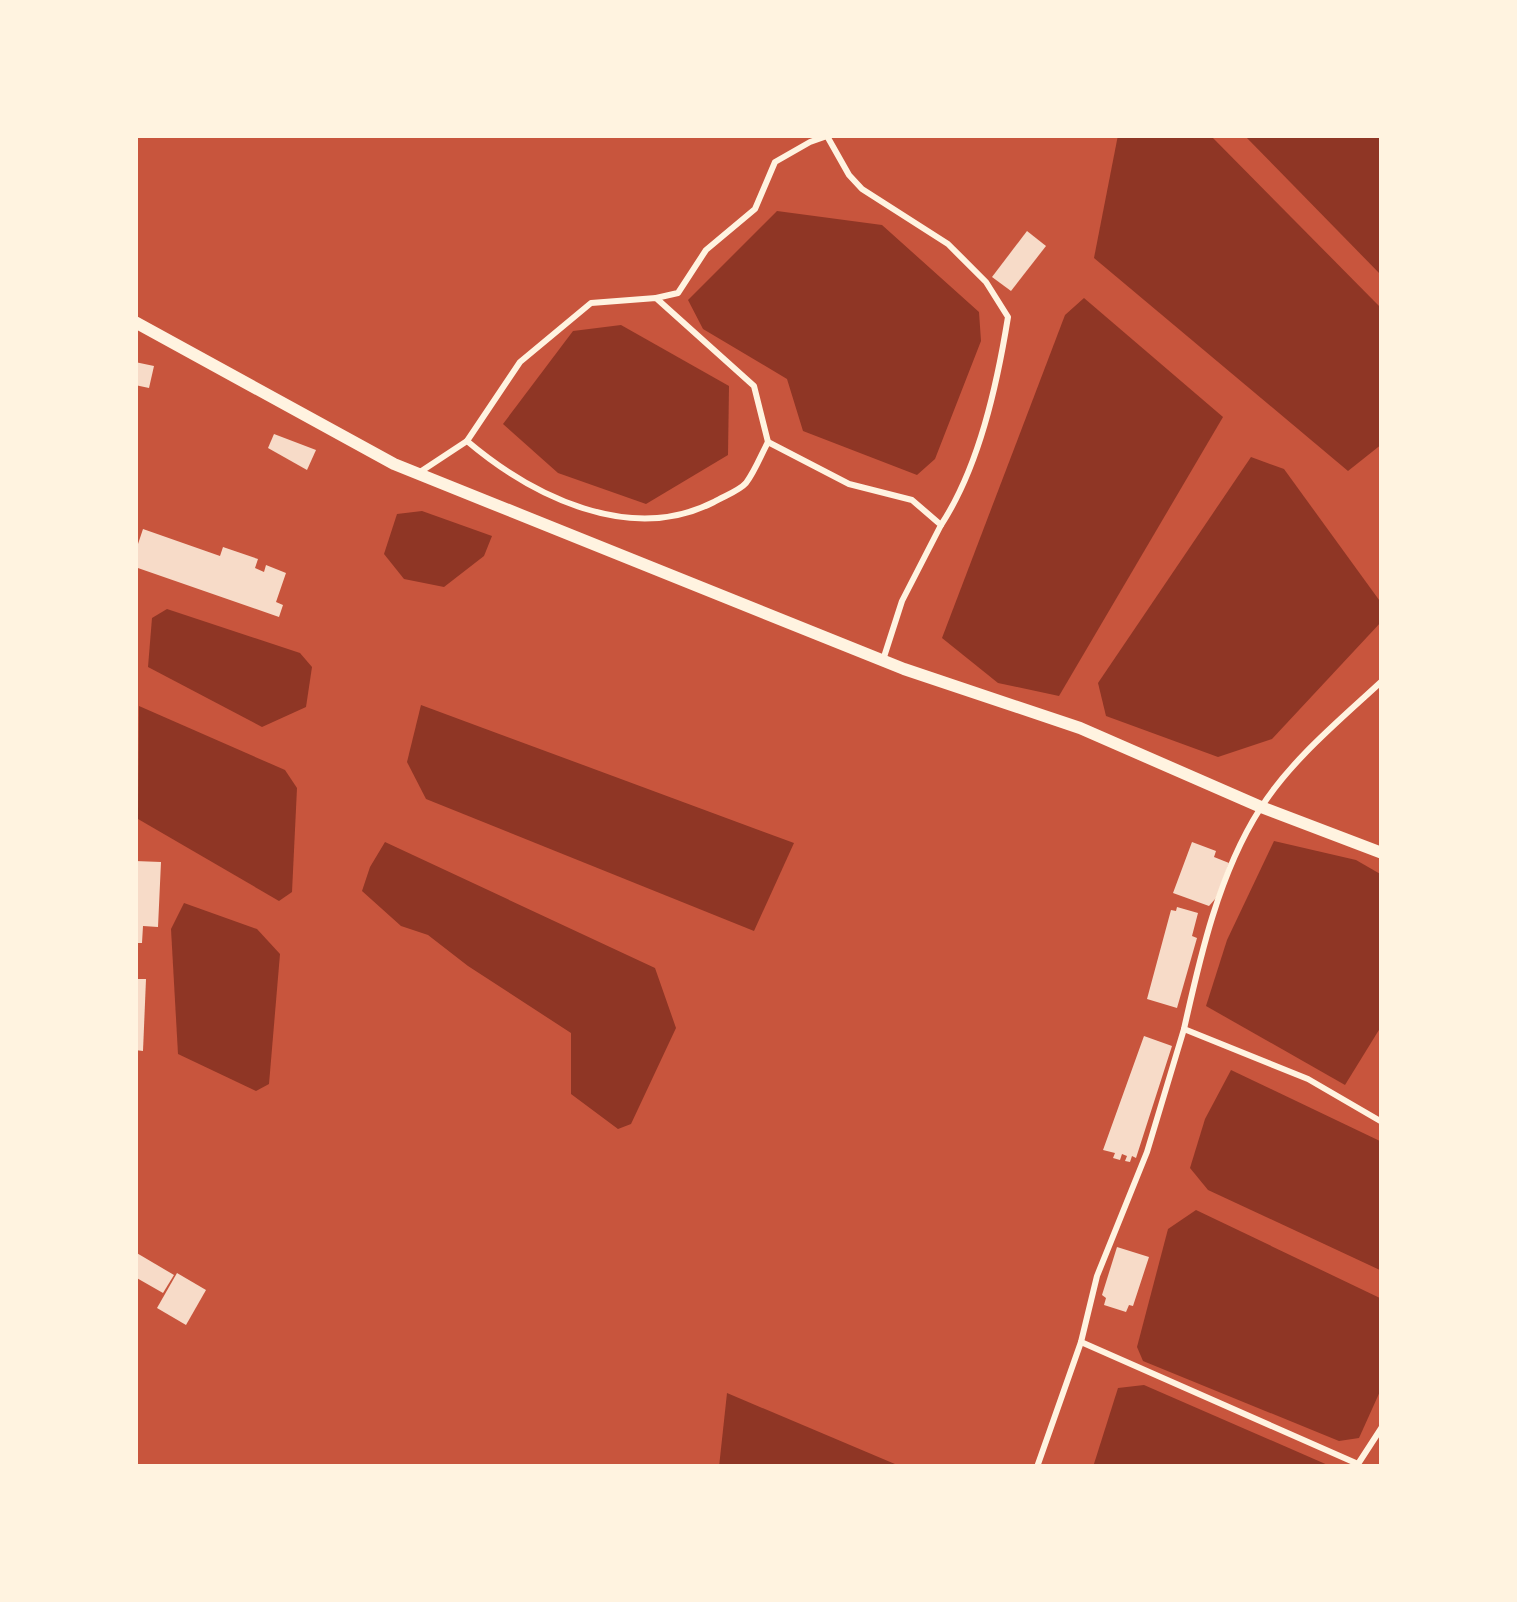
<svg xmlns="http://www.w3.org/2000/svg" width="1517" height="1602" font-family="Commissioner,sans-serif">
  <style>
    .water { fill: #8f3625 }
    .building { fill: #f7dbc8 }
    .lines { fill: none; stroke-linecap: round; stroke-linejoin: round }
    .service { stroke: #fff3e0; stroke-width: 6 }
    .minor { stroke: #fff3e0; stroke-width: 12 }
  </style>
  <rect width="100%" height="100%" fill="#c8553d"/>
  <g class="water">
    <path d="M 1118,135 L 1210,135 L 1382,309 L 1382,444 L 1348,471 L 1094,258 Z"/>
    <path d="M 1244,135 L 1382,135 L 1382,276 Z"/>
    <path d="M 777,211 L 882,225 L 979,312 L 981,341 L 935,459 L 917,475 L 803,431 L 787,379 L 703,329 L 688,300 Z"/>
    <path d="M 1084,298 L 1223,417 L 1059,696 L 998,683 L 942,638 L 1065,315 Z"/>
    <path d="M 621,325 L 729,386 L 728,455 L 646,504 L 558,473 L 503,424 L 573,331 Z"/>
    <path d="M 1251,457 L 1284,469 L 1382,604 L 1382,621 L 1272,739 L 1218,757 L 1106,716 L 1098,683 Z"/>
    <path d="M 422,511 L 492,536 L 484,556 L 444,587 L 404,579 L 384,554 L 397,514 Z"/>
    <path d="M 167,609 L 300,653 L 312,667 L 306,707 L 262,727 L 148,667 L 152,618 Z"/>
    <path d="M 421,705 L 794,843 L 754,931 L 426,799 L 407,762 Z"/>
    <path d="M 139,706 L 285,770 L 297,788 L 292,892 L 279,901 L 138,819 Z"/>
    <path d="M 1274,841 L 1356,860 L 1382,875 L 1382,1025 L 1345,1085 L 1206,1006 L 1227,940 Z"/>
    <path d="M 385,842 L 655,968 L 676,1028 L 631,1124 L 618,1129 L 571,1094 L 571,1033 L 468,966 L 428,935 L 401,926 L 362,891 L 370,867 Z"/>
    <path d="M 184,903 L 257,929 L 280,954 L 269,1084 L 256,1091 L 178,1054 L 171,929 Z"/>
    <path d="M 1231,1070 L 1382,1142 L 1382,1271 L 1208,1190 L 1190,1168 L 1205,1119 Z"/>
    <path d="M 1196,1210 L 1382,1299 L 1382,1387 L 1359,1438 L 1339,1441 L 1143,1361 L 1137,1347 L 1168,1229 Z"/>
    <path d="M 1144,1385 L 1330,1466 L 1330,1467 L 1093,1467 L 1118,1388 Z"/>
    <path d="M 727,1393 L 902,1467 L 719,1467 Z"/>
  </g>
  <g class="building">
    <path d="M 1027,231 L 1046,246 L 1011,291 L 992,277 Z"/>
    <path d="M 135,362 L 154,366 L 149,388 L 135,385 Z"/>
    <path d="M 274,434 L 316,450 L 307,470 L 268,448 Z"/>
    <path d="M 143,529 L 220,556 L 223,547 L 258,559 L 255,568 L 264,572 L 266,565 L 286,573 L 276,602 L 283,605 L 279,617 L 135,567 L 135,553 Z"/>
    <path d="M 1192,842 L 1216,851 L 1214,857 L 1229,863 L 1216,898 L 1209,906 L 1173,893 Z"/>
    <path d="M 135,861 L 161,862 L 158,927 L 143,926 L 142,943 L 135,943 Z"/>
    <path d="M 1177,907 L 1198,913 L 1192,936 L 1197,938 L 1177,1008 L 1147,999 L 1171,910 L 1176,911 Z"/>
    <path d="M 135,979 L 146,979 L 143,1051 L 135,1050 Z"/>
    <path d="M 1144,1036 L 1172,1046 L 1136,1158 L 1132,1156 L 1130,1162 L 1125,1161 L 1127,1156 L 1122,1154 L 1120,1160 L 1113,1158 L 1115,1153 L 1103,1150 Z"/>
    <path d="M 1117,1247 L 1149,1257 L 1133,1306 L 1129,1305 L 1126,1312 L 1104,1305 L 1106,1298 L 1102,1295 Z"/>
    <path d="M 135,1252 L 174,1275 L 163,1293 L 135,1277 Z"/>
    <path d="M 177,1273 L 206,1290 L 186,1325 L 157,1308 Z"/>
  </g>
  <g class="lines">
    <g class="service">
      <path d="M 656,298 L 678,293 L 706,250 L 755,209 L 775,162 L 810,142 L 827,136 L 849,175 L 862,189 L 948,244 L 986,282 L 1008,317 C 997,385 979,467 941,525"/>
      <path d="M 467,441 L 520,362 L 591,303 L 656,298 L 754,386 L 768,442"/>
      <path d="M 420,472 L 467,441 C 532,496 630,545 714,502 C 724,496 739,491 746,483 C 755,471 761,455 768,442 L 849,484 L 912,500 L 941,525 L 902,601 L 883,660"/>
      <path d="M 1382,681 C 1340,720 1291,760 1260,809 C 1219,873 1200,957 1184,1029 L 1308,1079 L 1382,1122"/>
      <path d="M 1081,1342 L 1358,1464 L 1357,1467"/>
      <path d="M 1358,1464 L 1382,1427"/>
      <path d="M 1037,1467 L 1081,1342 L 1097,1276 L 1147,1152 L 1184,1029"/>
    </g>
    <path class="minor" d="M 135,322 L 394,464 L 904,669 L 1080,728 L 1261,807 L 1382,853"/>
  </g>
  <rect width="1517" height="1602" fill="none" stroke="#fff3e0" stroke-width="276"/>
</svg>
